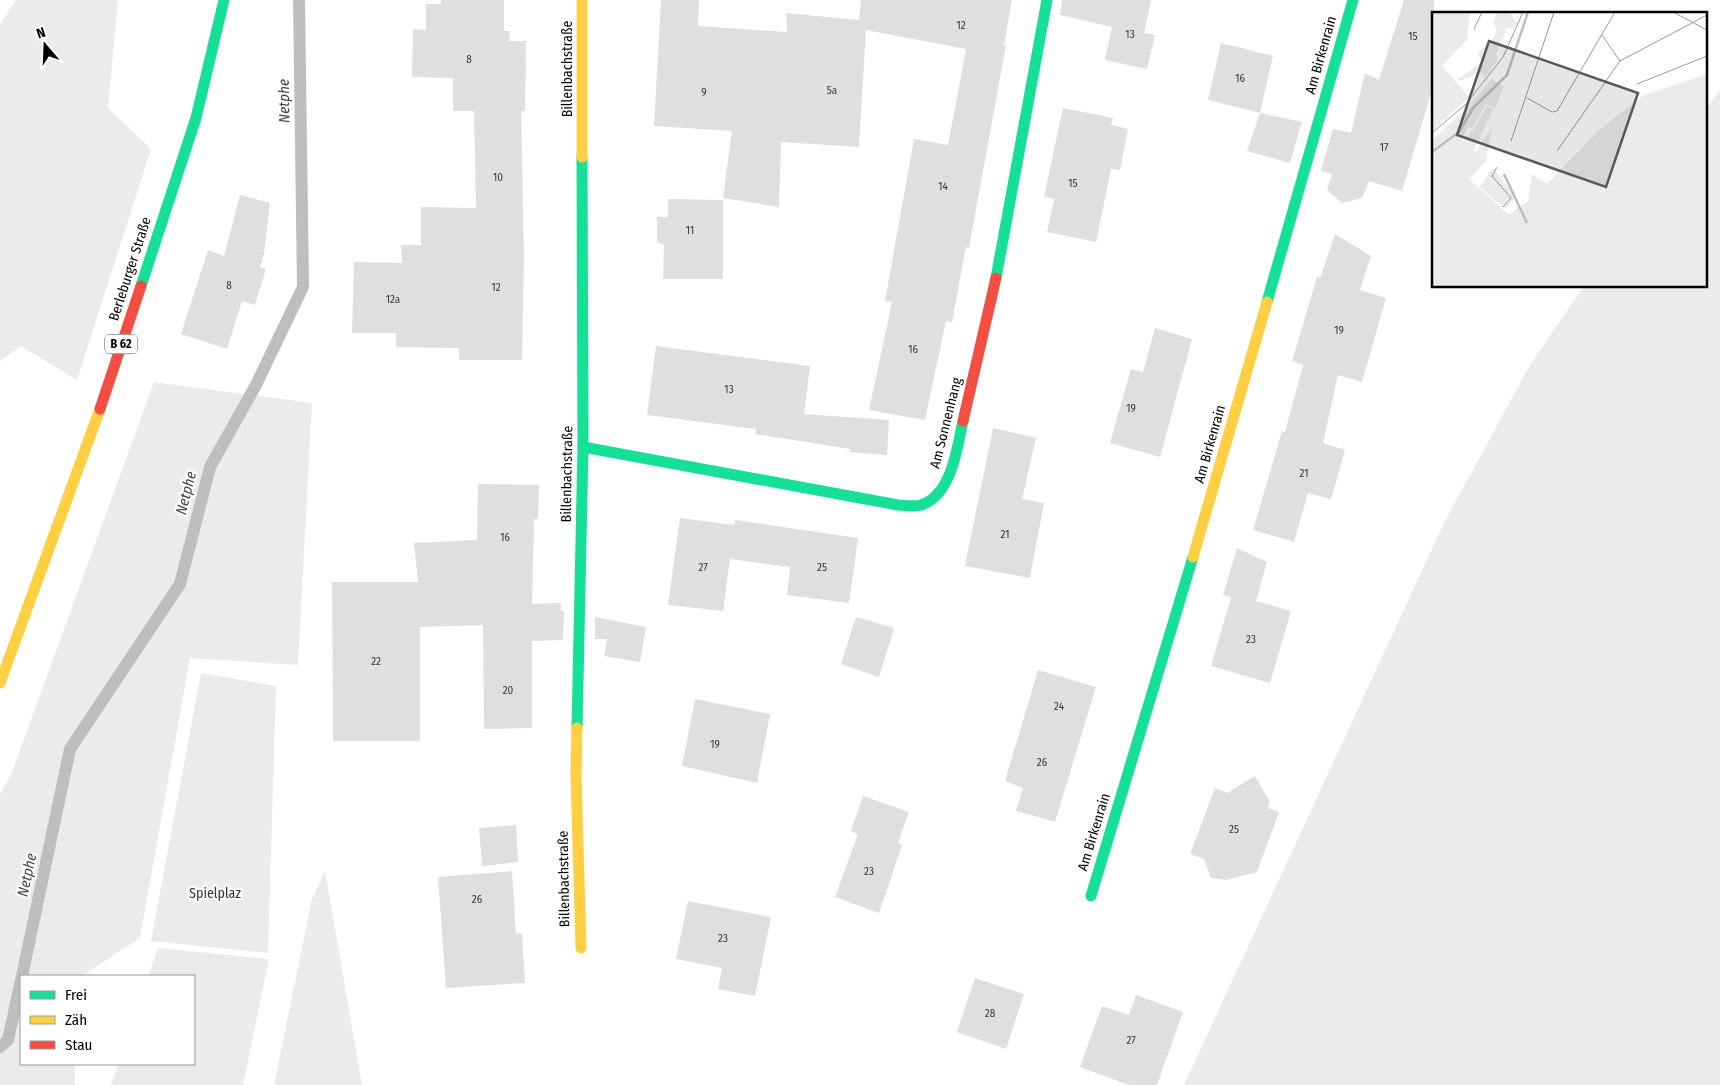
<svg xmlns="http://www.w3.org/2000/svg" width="1720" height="1085" font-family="'Fira Sans Condensed',sans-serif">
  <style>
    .green { fill: #ebebeb }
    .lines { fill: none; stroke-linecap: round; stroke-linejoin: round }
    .stream { stroke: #bebebe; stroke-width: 12 }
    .building { fill: #dfdfdf }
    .fast { stroke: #16e098; stroke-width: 11 }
    .slow { stroke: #ffcf43; stroke-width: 11 }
    .jam { stroke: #f24e42; stroke-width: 11 }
    .labels { text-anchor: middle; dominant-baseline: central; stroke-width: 4.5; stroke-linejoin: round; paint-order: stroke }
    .number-label { font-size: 11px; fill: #383838 }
    .shield { fill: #fff; stroke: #4c4c4c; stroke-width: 1 }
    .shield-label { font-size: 12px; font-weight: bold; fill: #000 }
    .street-label { font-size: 14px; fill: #000; stroke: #fff }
    .park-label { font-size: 14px; fill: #323232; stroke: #fff }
    .water-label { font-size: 15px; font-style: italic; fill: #434343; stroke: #fff }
    .inset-river { fill: none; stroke: #bebebe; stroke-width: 2.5 }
    .inset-road { fill: none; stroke: #999; stroke-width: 1 }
    .view { fill: #595959; fill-opacity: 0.15; stroke: #595959; stroke-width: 2.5 }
    .inset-edge { fill: none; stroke: #000; stroke-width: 2.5 }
  </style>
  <rect width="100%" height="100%" fill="#fff"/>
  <g class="green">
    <path d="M 16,0 L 118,0 L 108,108 L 151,149 L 77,380 L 21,346 L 0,361 L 0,24 Z"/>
    <path d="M 1720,90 L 1720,1085 L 1184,1085 L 1445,521 L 1531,363 L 1584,286 L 1706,286 L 1706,109 Z"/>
    <path d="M 154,382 L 312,403 L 298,665 L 190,658 L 140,938 L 82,976 L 21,976 L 21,1064 L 75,1064 L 75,1085 L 0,1085 L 0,794 L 11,775 Z"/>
    <path d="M 201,673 L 276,686 L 268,953 L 151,941 Z"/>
    <path d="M 325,871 L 362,1085 L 274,1085 L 312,899 Z"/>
    <path d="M 158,948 L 269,959 L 243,1085 L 111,1085 L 118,1064 L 194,1064 L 194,976 L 148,976 Z"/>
  </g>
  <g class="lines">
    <g class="stream">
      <path d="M 22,976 L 70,749 L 180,584 L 210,467 L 256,385 L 303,287 L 299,0"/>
      <path d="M 0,1047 L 8,1040 L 21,980"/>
    </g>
  </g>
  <g class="building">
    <path d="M 441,0 L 504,0 L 504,31 L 510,31 L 509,41 L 526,41 L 525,111 L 521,111 L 524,256 L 522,360 L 459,360 L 459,348 L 396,347 L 396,333 L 352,333 L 354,262 L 402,263 L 401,245 L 421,245 L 421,207 L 476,208 L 474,111 L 453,111 L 453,78 L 412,77 L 413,29 L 426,30 L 426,4 L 441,4 Z"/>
    <path d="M 661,0 L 699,0 L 698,26 L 787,32 L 786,13 L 859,20 L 861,0 L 1012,0 L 1004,45 L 1006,45 L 969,248 L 966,247 L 952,322 L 946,321 L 925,420 L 869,410 L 892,302 L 885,301 L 914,139 L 948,145 L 966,49 L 866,30 L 859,147 L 781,142 L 779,207 L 723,198 L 732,131 L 654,126 Z"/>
    <path d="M 1062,0 L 1151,0 L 1144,33 L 1155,35 L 1147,69 L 1105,60 L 1112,27 L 1060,15 Z"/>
    <path d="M 1404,0 L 1434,0 L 1434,83 L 1402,191 L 1369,181 L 1362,198 L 1342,203 L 1327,190 L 1332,174 L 1321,171 L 1333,129 L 1351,133 L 1365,73 L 1379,80 Z"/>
    <path d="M 1221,43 L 1273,56 L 1260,113 L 1208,100 Z"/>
    <path d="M 1063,108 L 1113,118 L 1111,125 L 1128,129 L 1120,170 L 1111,169 L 1096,242 L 1047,232 L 1054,199 L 1044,196 Z"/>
    <path d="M 1260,113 L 1302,122 L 1290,163 L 1247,151 Z"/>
    <path d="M 240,195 L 270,203 L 264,254 L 260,267 L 266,269 L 255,305 L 242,301 L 227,349 L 181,334 L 208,250 L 224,256 Z"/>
    <path d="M 668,199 L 723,200 L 723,279 L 663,279 L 664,245 L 657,242 L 657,217 L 668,217 Z"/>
    <path d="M 1335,234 L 1371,256 L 1360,290 L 1386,298 L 1362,382 L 1338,375 L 1323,443 L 1345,450 L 1331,499 L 1308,493 L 1294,542 L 1253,530 L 1282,431 L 1285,432 L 1303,365 L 1292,361 L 1317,277 L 1320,278 Z"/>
    <path d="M 1155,328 L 1192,339 L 1160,457 L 1110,443 L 1131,369 L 1143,372 Z"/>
    <path d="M 656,346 L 810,366 L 804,414 L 889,420 L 887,455 L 850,452 L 850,449 L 755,434 L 756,429 L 647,415 Z"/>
    <path d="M 993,428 L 1036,438 L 1022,499 L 1044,503 L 1030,578 L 965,566 Z"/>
    <path d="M 478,484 L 539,485 L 538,519 L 534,519 L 532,604 L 561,603 L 561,611 L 564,611 L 563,640 L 532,641 L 532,728 L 484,729 L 483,625 L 420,627 L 420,741 L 333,741 L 332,582 L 418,582 L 414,543 L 477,540 Z"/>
    <path d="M 680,518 L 734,525 L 735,520 L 858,538 L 849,603 L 787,595 L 790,567 L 730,559 L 723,611 L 668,605 Z"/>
    <path d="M 1237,548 L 1267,562 L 1256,601 L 1291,611 L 1270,683 L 1211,666 L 1231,597 L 1223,595 Z"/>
    <path d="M 595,617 L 646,627 L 640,662 L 604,656 L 607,639 L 595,639 Z"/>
    <path d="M 856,617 L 894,628 L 879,677 L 841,664 Z"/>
    <path d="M 1038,670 L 1096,687 L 1055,822 L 1016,811 L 1023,788 L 1005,781 Z"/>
    <path d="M 695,699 L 770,714 L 757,783 L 682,766 Z"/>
    <path d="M 1255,776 L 1270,802 L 1268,808 L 1279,812 L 1257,872 L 1226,880 L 1211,878 L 1204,859 L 1190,854 L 1215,788 L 1227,793 Z"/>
    <path d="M 863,796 L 909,812 L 898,843 L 902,845 L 879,913 L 835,897 L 858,834 L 851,831 Z"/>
    <path d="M 516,825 L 518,862 L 482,866 L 479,828 Z"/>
    <path d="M 512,871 L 516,934 L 522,933 L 525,983 L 446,988 L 438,877 Z"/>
    <path d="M 688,901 L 771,917 L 755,996 L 718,989 L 722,968 L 676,959 Z"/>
    <path d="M 975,978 L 1024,994 L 1006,1049 L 957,1032 Z"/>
    <path d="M 1136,995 L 1183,1012 L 1157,1085 L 1129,1085 L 1080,1067 L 1102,1006 L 1129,1015 Z"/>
  </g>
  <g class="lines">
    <g class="fast">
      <path d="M 996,278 L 1047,0"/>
      <path d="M 141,286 L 196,118 L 224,0"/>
      <path d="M 1267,302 L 1353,0"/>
      <path d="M 583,447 L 898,505 C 905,505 915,507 921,505 C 952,495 957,448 963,421"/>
      <path d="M 577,728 L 583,447 L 582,157"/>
      <path d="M 1091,896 L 1193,557"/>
    </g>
    <g class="slow">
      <path d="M 582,0 L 582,157"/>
      <path d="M 1193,557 L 1267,302"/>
      <path d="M 0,683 L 100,409"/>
      <path d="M 577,728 L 576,775 L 581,948"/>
    </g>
    <g class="jam">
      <path d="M 100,409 L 141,286"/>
      <path d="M 963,421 L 996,278"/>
    </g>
  </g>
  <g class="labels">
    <g class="number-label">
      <text x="961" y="25">12</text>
      <text x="1130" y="34">13</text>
      <text x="1413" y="36">15</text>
      <text x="469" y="59">8</text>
      <text x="1240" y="78">16</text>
      <text x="832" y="90">5a</text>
      <text x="704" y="92">9</text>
      <text x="1384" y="147">17</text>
      <text x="498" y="177">10</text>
      <text x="1073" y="183">15</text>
      <text x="943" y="186">14</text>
      <text x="690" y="230">11</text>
      <text x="229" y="285">8</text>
      <text x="496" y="287">12</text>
      <text x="393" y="299">12a</text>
      <text x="1339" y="330">19</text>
      <text x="913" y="349">16</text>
      <text x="729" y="389">13</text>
      <text x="1131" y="408">19</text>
      <text x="1304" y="473">21</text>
      <text x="1005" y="534">21</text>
      <text x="505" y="537">16</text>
      <text x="703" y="567">27</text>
      <text x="822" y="567">25</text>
      <text x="1251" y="639">23</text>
      <text x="376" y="661">22</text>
      <text x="508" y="690">20</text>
      <text x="1059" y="706">24</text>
      <text x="715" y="744">19</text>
      <text x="1042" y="762">26</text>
      <text x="1234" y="829">25</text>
      <text x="869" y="871">23</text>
      <text x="477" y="899">26</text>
      <text x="723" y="938">23</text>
      <text x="990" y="1013">28</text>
      <text x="1131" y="1040">27</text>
    </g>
    <rect class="shield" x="105" y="334.5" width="32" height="19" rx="4"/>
    <g class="shield-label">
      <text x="121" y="344">B 62</text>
    </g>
    <g class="street-label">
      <text transform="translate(1321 55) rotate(-74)">Am Birkenrain</text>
      <text transform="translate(567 69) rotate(-90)">Billenbachstraße</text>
      <text transform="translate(130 269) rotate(-72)">Berleburger Straße</text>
      <text transform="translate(946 423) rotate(-76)">Am Sonnenhang</text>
      <text transform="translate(1210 444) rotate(-74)">Am Birkenrain</text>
      <text transform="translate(567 474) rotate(-89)">Billenbachstraße</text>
      <text transform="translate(1094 832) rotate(-73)">Am Birkenrain</text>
      <text transform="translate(564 879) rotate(-91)">Billenbachstraße</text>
    </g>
    <g class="park-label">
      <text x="215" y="893">Spielplaz</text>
    </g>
    <g class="water-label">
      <text transform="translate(284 101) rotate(-91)">Netphe</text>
      <text transform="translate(186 493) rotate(-76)">Netphe</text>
      <text transform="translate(27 875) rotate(-78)">Netphe</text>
    </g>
  </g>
  <g transform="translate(1432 12)">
    <rect width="275" height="275" fill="#fff"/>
    <path d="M 0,0 L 38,0 L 35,28 L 10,54 L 37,85 L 0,119 ZM 65,0 L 78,0 L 85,12 L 81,17 L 75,16 L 64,42 L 66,47 L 53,65 L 49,60 L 28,69 L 26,67 L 50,50 L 45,41 L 61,28 L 65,17 L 61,11 ZM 275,62 L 275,275 L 0,275 L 0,128 L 35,97 L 59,67 L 72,74 L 63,96 L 54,92 L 41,115 L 35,117 L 30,130 L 43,116 L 55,94 L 61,97 L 42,138 L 44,140 L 60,115 L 54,149 L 37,167 L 77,203 L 96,189 L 100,162 L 115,172 L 167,118 L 212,83 ZM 61,156 L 84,185 L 73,197 L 48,175 Z" fill="#ebebeb"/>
    <path class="inset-river" d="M 0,140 L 27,120 L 41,96 L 75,63 L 96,0M 72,162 L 95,211"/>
    <path class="inset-road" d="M 241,0 L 275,18M 42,17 L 50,0M 170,23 L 188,49M 205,72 L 275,44M 95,86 L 120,100 L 125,99 L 183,0M 0,121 L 34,92 L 71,45 L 91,0M 79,129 L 122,0M 125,139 L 188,49 L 275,3M 65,155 L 60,164 L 79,186 L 71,195"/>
    <path class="view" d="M 57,29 L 206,81 L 174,175 L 25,123 Z"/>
    <rect width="275" height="275" class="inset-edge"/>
  </g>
  <rect x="20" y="975" width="175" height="90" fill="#ffffff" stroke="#999999"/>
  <rect x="30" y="991" width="25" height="8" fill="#16e098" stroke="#999999"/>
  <text x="65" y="1000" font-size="15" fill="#000000">Frei</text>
  <rect x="30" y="1016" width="25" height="8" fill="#ffcf43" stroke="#999999"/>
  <text x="65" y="1025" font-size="15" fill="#000000">Zäh</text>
  <rect x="30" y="1041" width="25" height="8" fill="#f24e42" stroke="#999999"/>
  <text x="65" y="1050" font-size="15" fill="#000000">Stau</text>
  <g transform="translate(45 45) rotate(341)" stroke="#ffffff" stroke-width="4" paint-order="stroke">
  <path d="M0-4L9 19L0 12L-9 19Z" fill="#000000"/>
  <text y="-8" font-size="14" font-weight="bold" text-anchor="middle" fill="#000000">N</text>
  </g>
</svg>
